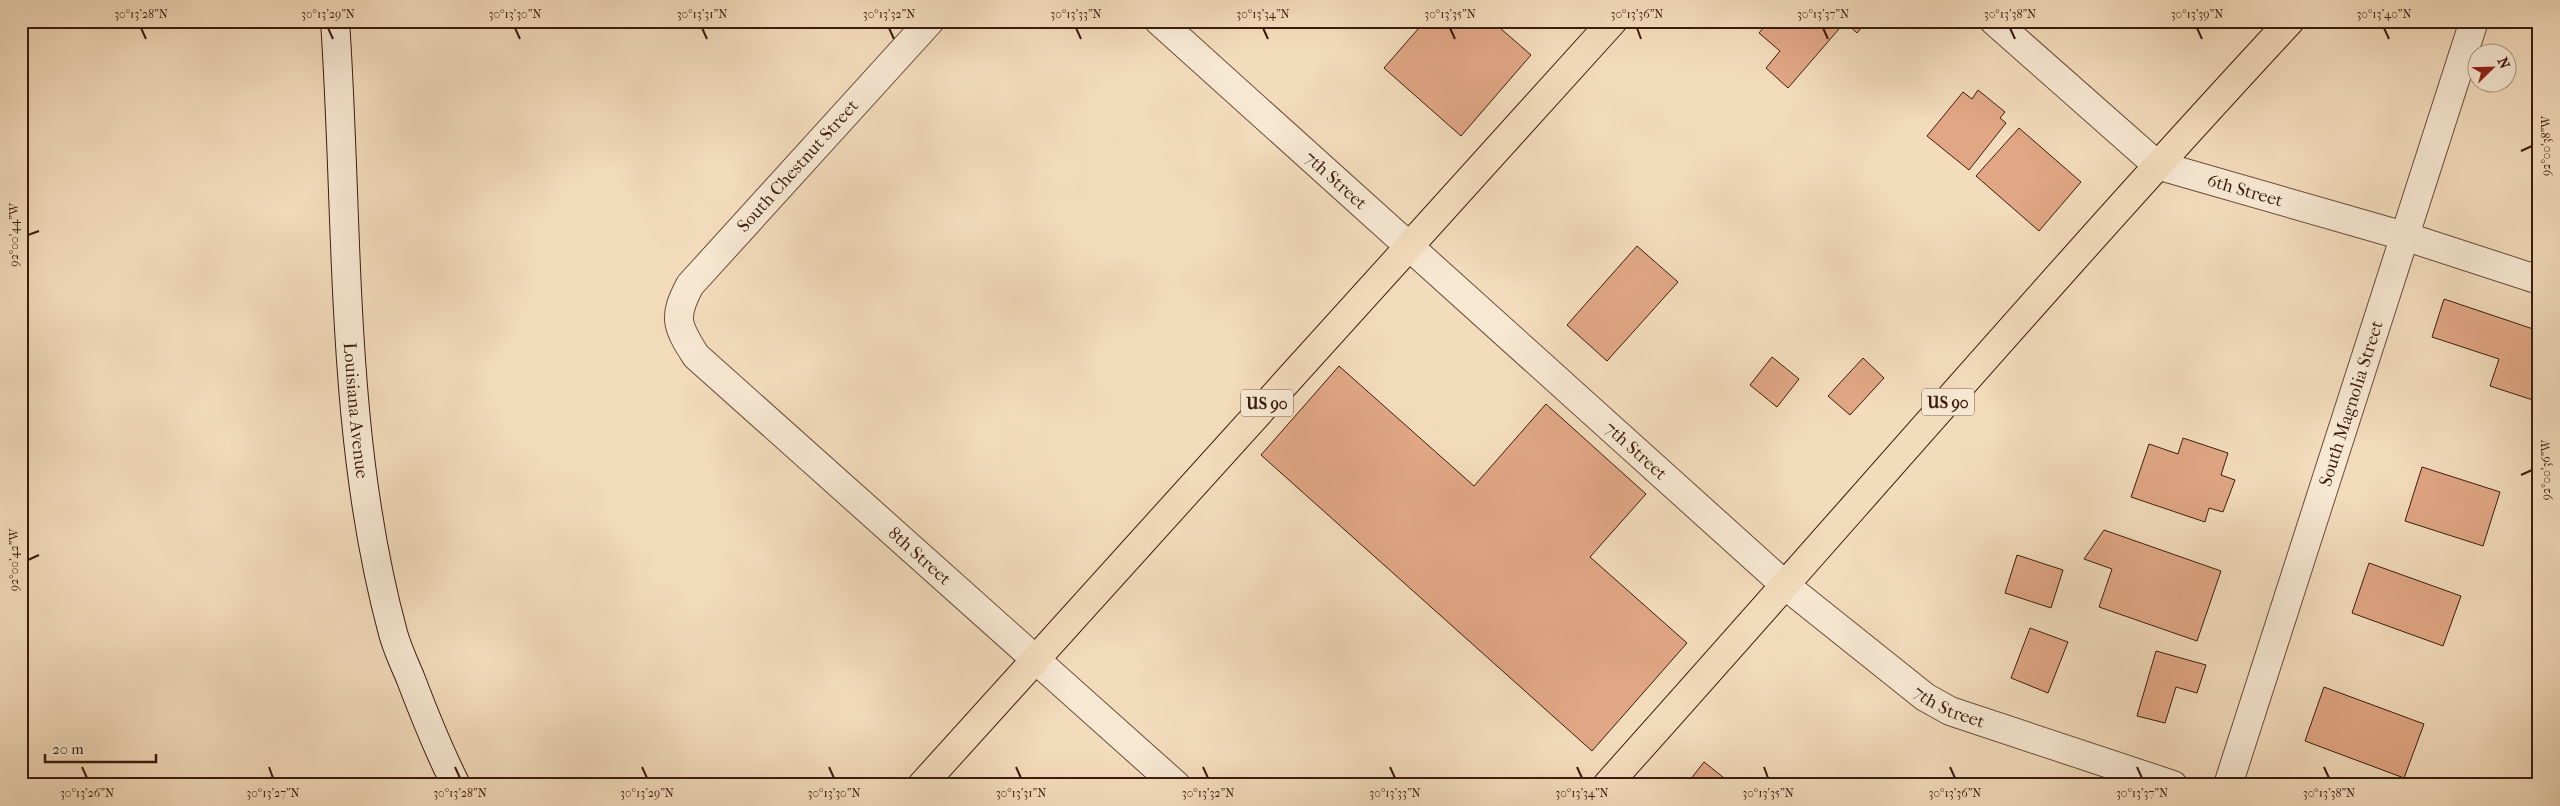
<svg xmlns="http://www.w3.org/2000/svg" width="2560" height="806" font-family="'IM FELL French Canon',serif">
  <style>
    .building { fill: #e1a785; stroke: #3c1b0d }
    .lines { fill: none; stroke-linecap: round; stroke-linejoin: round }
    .minor-casing { stroke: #6a4b39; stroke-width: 30 }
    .secondary-casing { stroke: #3c1b0d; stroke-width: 30 }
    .trunk-casing { stroke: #3c1b0d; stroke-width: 30 }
    .minor { stroke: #f7e8d3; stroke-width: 28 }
    .secondary { stroke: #f7e8d3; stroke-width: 28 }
    .trunk { stroke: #f3dcbc; stroke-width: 28 }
    .ticks { fill: none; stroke: #3c1b0d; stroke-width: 2 }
    .labels { text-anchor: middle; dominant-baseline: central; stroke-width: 4; stroke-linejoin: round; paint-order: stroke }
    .shield { fill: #f7e8d3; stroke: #745848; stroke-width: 1 }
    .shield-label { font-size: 16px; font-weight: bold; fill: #3c1b0d }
    .street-label { font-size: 18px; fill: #3c1b0d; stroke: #f7e8d3 }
    .neatline { fill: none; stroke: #3c1b0d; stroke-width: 2 }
    .ticks-label { font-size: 12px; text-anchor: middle; fill: #3c1b0d }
  </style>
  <rect width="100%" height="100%" fill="#f3dcbc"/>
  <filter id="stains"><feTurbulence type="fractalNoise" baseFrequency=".004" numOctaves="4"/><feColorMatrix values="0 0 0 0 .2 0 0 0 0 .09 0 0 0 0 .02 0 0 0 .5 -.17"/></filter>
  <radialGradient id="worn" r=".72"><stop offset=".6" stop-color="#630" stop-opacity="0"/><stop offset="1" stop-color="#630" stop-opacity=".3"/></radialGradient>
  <g class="building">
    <path d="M 1425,21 L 1492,21 L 1531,55 L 1461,136 L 1384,68 Z"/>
    <path d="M 1769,21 L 1867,21 L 1857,33 L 1845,22 L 1788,88 L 1766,68 L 1780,51 L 1759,33 Z"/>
    <path d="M 1978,90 L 2005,112 L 2000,118 L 2006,123 L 1969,170 L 1927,136 L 1963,92 L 1972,99 Z"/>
    <path d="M 2019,128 L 2081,182 L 2039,231 L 1976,176 Z"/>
    <path d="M 1637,246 L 1678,282 L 1607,361 L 1567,325 Z"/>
    <path d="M 2444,299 L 2539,331 L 2539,402 L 2490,386 L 2499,359 L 2432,337 Z"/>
    <path d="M 1772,357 L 1799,379 L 1777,407 L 1750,385 Z"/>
    <path d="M 1863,358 L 1884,378 L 1850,415 L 1828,396 Z"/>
    <path d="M 1339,366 L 1474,486 L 1546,404 L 1646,494 L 1590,557 L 1687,643 L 1592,751 L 1261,455 Z"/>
    <path d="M 2183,438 L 2228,453 L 2221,475 L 2235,480 L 2223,512 L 2209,508 L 2205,522 L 2131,497 L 2149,444 L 2178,454 Z"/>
    <path d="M 2422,467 L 2500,492 L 2483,546 L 2405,521 Z"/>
    <path d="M 2104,530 L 2221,571 L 2197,641 L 2099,607 L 2112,569 L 2084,559 Z"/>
    <path d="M 2017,555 L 2063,570 L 2051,608 L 2005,593 Z"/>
    <path d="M 2369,563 L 2461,596 L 2443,646 L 2352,613 Z"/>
    <path d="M 2030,628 L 2068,642 L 2048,693 L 2011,678 Z"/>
    <path d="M 2156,651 L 2206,665 L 2197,693 L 2176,687 L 2165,723 L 2137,716 Z"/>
    <path d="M 2324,687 L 2424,724 L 2404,778 L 2305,741 Z"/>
    <path d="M 1704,762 L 1733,785 L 1686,785 Z"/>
  </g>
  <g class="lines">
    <g class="minor-casing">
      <g id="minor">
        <path id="s1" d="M 930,21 L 690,285 C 673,317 676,325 696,356 L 1176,785"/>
        <path id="s2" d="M 1159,21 L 1786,586 L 1925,697 L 1950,711 L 2173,785"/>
        <path id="s3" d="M 1994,21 L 2157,165 L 2404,236 L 2539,280"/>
        <path id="s4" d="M 2228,785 L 2474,21"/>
      </g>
    </g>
    <g class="secondary-casing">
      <g id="secondary">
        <path id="s5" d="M 335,21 C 349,225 339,434 393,633 C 397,648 404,663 410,677 C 424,714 438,749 456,785"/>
      </g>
    </g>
    <g class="trunk-casing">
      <g id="trunk">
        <path d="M 922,785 L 1613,21"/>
        <path d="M 1607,785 C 1835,531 2058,271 2290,21"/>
      </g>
    </g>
    <use href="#minor" class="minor"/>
    <use href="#secondary" class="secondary"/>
    <use href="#trunk" class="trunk"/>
  </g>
  <path class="ticks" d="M 141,28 L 146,39M 328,28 L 333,39M 515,28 L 520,39M 702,28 L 707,39M 889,28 L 894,39M 1076,28 L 1081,39M 1263,28 L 1268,39M 1450,28 L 1455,39M 1637,28 L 1641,39M 1823,28 L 1828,39M 2010,28 L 2015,39M 2197,28 L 2202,39M 2384,28 L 2389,39M 2521,151 L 2532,146M 28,235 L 39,231M 2521,475 L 2532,470M 28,560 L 39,555M 82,767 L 87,778M 269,767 L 273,778M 455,767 L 460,778M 642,767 L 647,778M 829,767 L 834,778M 1016,767 L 1021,778M 1203,767 L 1208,778M 1390,767 L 1395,778M 1577,767 L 1582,778M 1764,767 L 1768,778M 1950,767 L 1955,778M 2137,767 L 2142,778M 2324,767 L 2329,778"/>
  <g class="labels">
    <g class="shield">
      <rect x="1922" y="388.5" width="52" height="27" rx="4"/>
      <rect x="1241" y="389.5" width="52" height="27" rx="4"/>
    </g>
    <g class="shield-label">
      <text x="1948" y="402">US 90</text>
      <text x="1267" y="403">US 90</text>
    </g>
    <g class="street-label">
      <text transform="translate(798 166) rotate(-48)">South Chestnut Street</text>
      <text stroke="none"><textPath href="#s2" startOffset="238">7th Street</textPath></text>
      <text stroke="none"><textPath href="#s3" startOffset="309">6th Street</textPath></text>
      <text stroke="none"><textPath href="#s4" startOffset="401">South Magnolia Street</textPath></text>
      <text stroke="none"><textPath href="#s5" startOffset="390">Louisiana Avenue</textPath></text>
      <text stroke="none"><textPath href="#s2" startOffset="642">7th Street</textPath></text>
      <text stroke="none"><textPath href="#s1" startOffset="734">8th Street</textPath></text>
      <text stroke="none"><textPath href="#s2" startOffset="1048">7th Street</textPath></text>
    </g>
  </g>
  <rect width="2560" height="806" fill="none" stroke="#f3dcbc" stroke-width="55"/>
  <g transform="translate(2492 68) rotate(67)"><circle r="24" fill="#f7e8d3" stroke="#ac9684"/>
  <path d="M0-4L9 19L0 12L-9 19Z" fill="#8f2418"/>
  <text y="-8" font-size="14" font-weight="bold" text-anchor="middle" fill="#3c1b0d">N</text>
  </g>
  <path d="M45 754v8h111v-8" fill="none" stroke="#3c1b0d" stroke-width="2.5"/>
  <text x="52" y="754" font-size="15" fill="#3c1b0d" stroke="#f7e8d3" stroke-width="4" paint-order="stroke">20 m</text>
  <rect x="28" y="28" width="2504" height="750" class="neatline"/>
  <g class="ticks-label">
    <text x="141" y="18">30°13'28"N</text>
    <text x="328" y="18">30°13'29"N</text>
    <text x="515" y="18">30°13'30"N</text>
    <text x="702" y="18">30°13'31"N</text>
    <text x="889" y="18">30°13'32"N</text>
    <text x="1076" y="18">30°13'33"N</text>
    <text x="1263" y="18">30°13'34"N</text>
    <text x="1450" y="18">30°13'35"N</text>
    <text x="1637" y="18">30°13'36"N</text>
    <text x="1823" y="18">30°13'37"N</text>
    <text x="2010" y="18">30°13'38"N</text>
    <text x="2197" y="18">30°13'39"N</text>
    <text x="2384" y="18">30°13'40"N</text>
    <text transform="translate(2546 146) rotate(-90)" y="4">92°00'38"W</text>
    <text transform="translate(14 235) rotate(-90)" y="4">92°00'44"W</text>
    <text transform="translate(2546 470) rotate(-90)" y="4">92°00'36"W</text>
    <text transform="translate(14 560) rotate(-90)" y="4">92°00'42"W</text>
    <text x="87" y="797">30°13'26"N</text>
    <text x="273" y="797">30°13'27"N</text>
    <text x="460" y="797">30°13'28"N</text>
    <text x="647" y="797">30°13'29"N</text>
    <text x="834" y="797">30°13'30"N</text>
    <text x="1021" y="797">30°13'31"N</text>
    <text x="1208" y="797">30°13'32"N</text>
    <text x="1395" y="797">30°13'33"N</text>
    <text x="1582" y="797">30°13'34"N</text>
    <text x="1768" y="797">30°13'35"N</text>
    <text x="1955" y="797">30°13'36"N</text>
    <text x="2142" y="797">30°13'37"N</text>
    <text x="2329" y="797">30°13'38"N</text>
  </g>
  <rect width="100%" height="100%" filter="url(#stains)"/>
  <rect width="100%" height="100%" fill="url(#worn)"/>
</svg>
